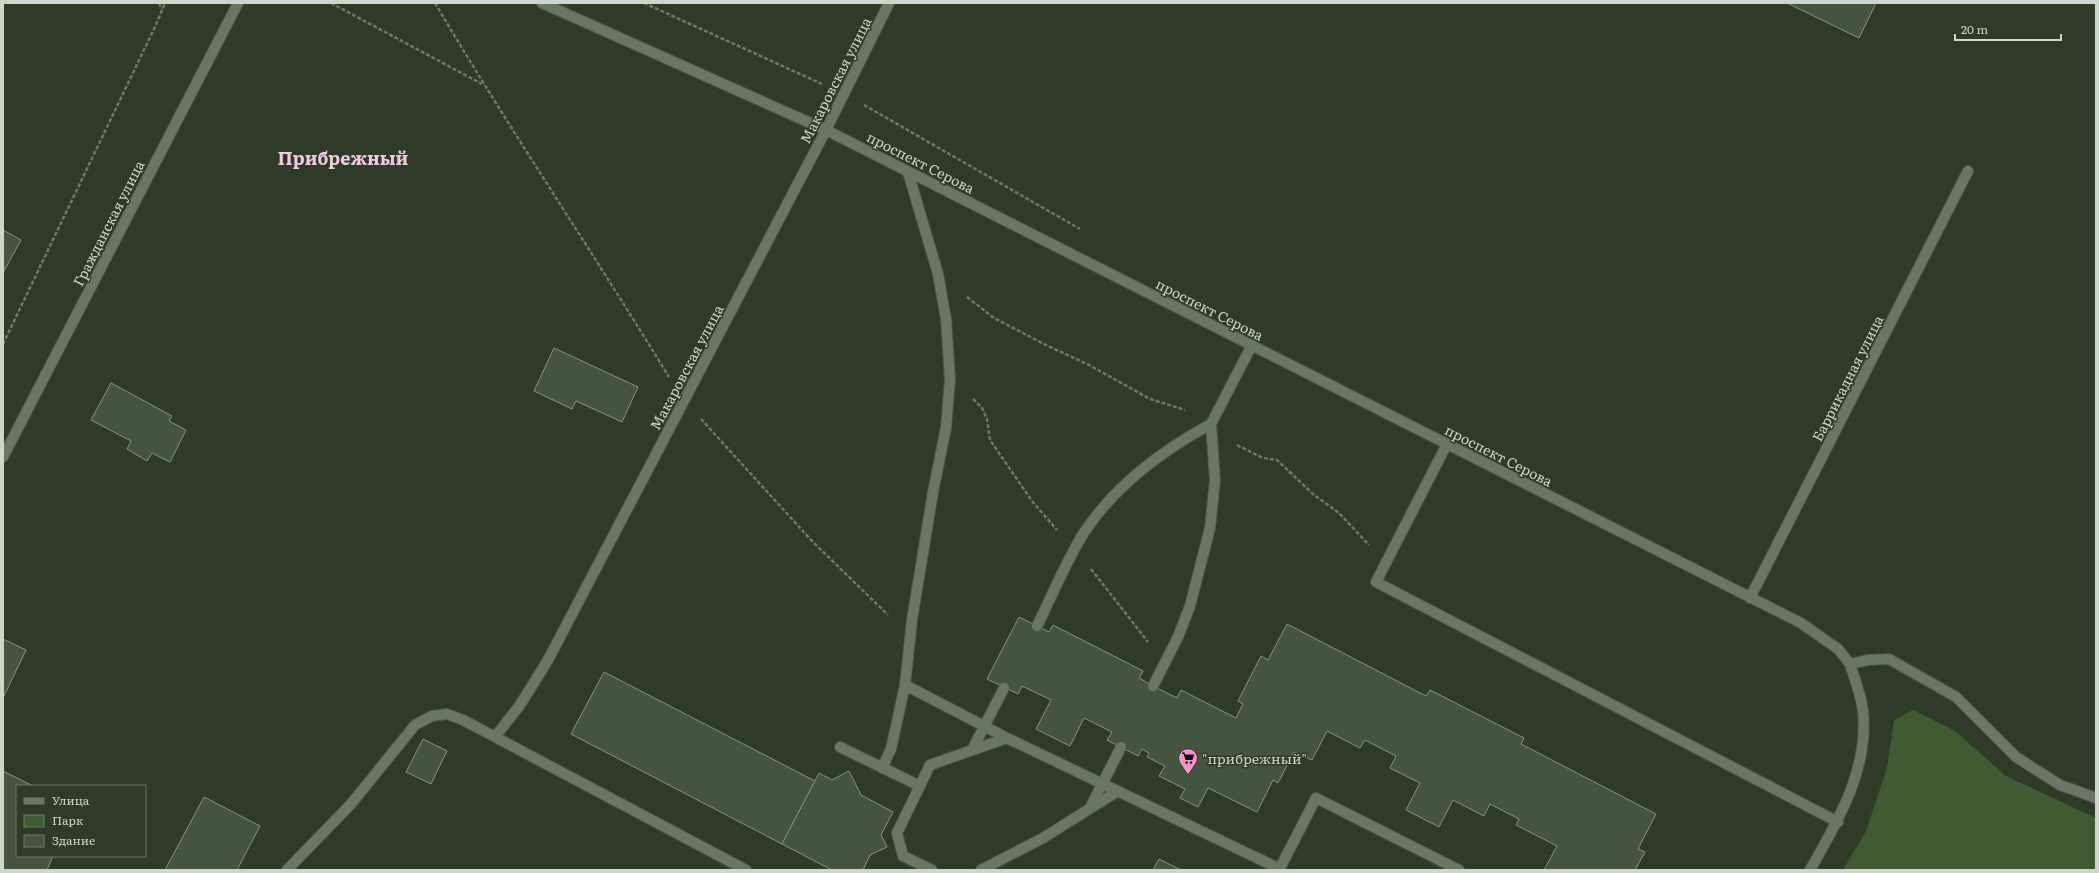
<svg xmlns="http://www.w3.org/2000/svg" width="2099" height="873" font-family="Literata,serif">
  <style>
    .green { fill: #405b32 }
    .building { fill: #45543e; stroke: #83947c }
    .lines { fill: none; stroke-linecap: round; stroke-linejoin: round }
    .service-casing { stroke: #4c5847; stroke-width: 12 }
    .minor-casing { stroke: #4c5847; stroke-width: 12 }
    .tertiary-casing { stroke: #4c5847; stroke-width: 12 }
    .path { stroke: #6d7968; stroke-width: 2.5; stroke-dasharray: 4 2; stroke-linecap: butt }
    .service { stroke: #687761; stroke-width: 10 }
    .minor { stroke: #687761; stroke-width: 10 }
    .tertiary { stroke: #687761; stroke-width: 10 }
    .labels { text-anchor: middle; dominant-baseline: central; stroke-width: 3; stroke-linejoin: round; paint-order: stroke }
    .street-label { font-size: 14px; fill: #cdd6c9; stroke: #2d3b27 }
    .poi-label { font-size: 14px; fill: #cdd6c9; stroke: #2d3b27; text-anchor: start }
    .district-label { font-size: 18px; font-weight: bold; fill: #f6c8e0; stroke: #2d3b27 }
  </style>
  <rect width="100%" height="100%" fill="#2d3b27"/>
  <path class="green" d="M 1913,710 L 1955,731 L 2006,776 L 2096,818 L 2096,870 L 1843,870 L 1866,831 L 1887,768 L 1894,720 Z"/>
  <g class="building">
    <path d="M 1787,3 L 1876,3 L 1859,38 Z"/>
    <path d="M 3,230 L 21,240 L 3,273 Z"/>
    <path d="M 554,348 L 638,387 L 622,422 L 576,401 L 572,409 L 534,391 Z"/>
    <path d="M 111,383 L 172,416 L 169,421 L 186,430 L 170,462 L 152,453 L 147,461 L 127,449 L 131,441 L 91,420 Z"/>
    <path d="M 1019,617 L 1049,632 L 1053,625 L 1143,671 L 1139,678 L 1153,686 L 1177,698 L 1181,690 L 1236,718 L 1243,704 L 1238,701 L 1261,656 L 1268,660 L 1287,624 L 1426,696 L 1430,690 L 1524,738 L 1521,744 L 1656,814 L 1638,849 L 1645,852 L 1635,870 L 1544,870 L 1557,846 L 1516,825 L 1519,819 L 1490,804 L 1484,816 L 1453,800 L 1439,827 L 1406,810 L 1420,783 L 1390,768 L 1396,756 L 1365,740 L 1360,748 L 1327,731 L 1312,760 L 1294,752 L 1278,783 L 1273,780 L 1257,812 L 1208,788 L 1198,807 L 1180,798 L 1185,789 L 1159,776 L 1165,766 L 1147,757 L 1149,753 L 1142,749 L 1138,756 L 1107,740 L 1112,732 L 1084,718 L 1070,746 L 1036,729 L 1051,700 L 1022,686 L 1018,694 L 987,679 Z"/>
    <path d="M 3,639 L 26,650 L 3,698 Z"/>
    <path d="M 604,672 L 815,781 L 782,844 L 571,734 Z"/>
    <path d="M 423,739 L 447,751 L 431,784 L 406,772 Z"/>
    <path d="M 3,771 L 33,786 L 17,786 L 17,856 L 53,856 L 47,870 L 3,870 Z"/>
    <path d="M 849,771 L 861,795 L 893,812 L 881,835 L 887,847 L 870,855 L 863,870 L 832,870 L 782,844 L 819,773 L 832,780 Z"/>
    <path d="M 204,797 L 260,826 L 237,870 L 165,870 Z"/>
    <path d="M 1159,859 L 1181,870 L 1153,870 Z"/>
  </g>
  <g class="lines">
    <g class="service-casing">
      <g id="service">
        <path d="M 1447,444 L 1376,582 L 1838,822"/>
        <path d="M 1037,626 C 1052,596 1067,559 1085,531 C 1116,485 1163,450 1211,424"/>
        <path d="M 905,685 L 1007,738 L 1280,869"/>
        <path d="M 1153,686 L 1178,637 L 1190,606 L 1210,528 L 1215,480 L 1211,424 L 1252,345"/>
        <path d="M 495,737 L 520,705 L 548,660 L 826,130"/>
        <path d="M 840,747 L 920,786"/>
        <path d="M 972,750 L 1004,688"/>
        <path d="M 882,768 L 891,749 L 905,685 L 912,620 L 933,492 L 946,428 L 950,379 L 946,319 L 938,274 L 908,172"/>
        <path d="M 1090,808 L 1121,747"/>
        <path d="M 287,870 L 351,804 L 415,725 L 432,716 L 447,714 L 463,720 L 746,870"/>
        <path d="M 932,870 L 903,856 L 897,833 L 930,765 L 1007,738"/>
        <path d="M 981,870 L 1043,838 L 1118,791"/>
        <path d="M 1279,870 L 1316,798 L 1459,870"/>
        <path d="M 1810,870 C 1838,821 1869,769 1863,711 C 1861,695 1855,680 1850,664 L 1868,660 L 1889,659 L 1956,697 L 2016,757 L 2060,785 L 2096,798"/>
      </g>
    </g>
    <g class="minor-casing">
      <g id="minor">
        <path d="M 542,3 L 826,130 L 1801,623 L 1838,649 L 1850,664"/>
        <path d="M 826,130 L 889,3"/>
        <path d="M 1750,598 L 1968,171"/>
      </g>
    </g>
    <g class="tertiary-casing">
      <path id="tertiary" d="M 3,457 L 238,3"/>
    </g>
    <g class="path">
      <path d="M 159,3 L 162,9"/>
      <path d="M 331,3 L 482,84"/>
      <path d="M 435,3 C 510,130 592,251 669,377"/>
      <path d="M 644,3 L 822,84"/>
      <path d="M 864,105 L 1080,229"/>
      <path d="M 967,297 L 994,318 L 1046,345 L 1089,365 L 1150,399 L 1185,410"/>
      <path d="M 3,344 L 154,29 L 165,3"/>
      <path d="M 973,399 L 982,408 L 987,419 L 990,440 L 1032,501 L 1057,530"/>
      <path d="M 701,419 L 811,540 L 888,615"/>
      <path d="M 1237,445 L 1263,458 L 1277,460 L 1313,494 L 1339,513 L 1369,545"/>
      <path d="M 1091,569 L 1148,642"/>
    </g>
    <use href="#service" class="service"/>
    <use href="#minor" class="minor"/>
    <use href="#tertiary" class="tertiary"/>
  </g>
  <defs>
    <g id="supermarket-pin" transform="scale(1)"><path d="M0 17L-7.5 6A9.5 9.5 0 1 1 7.5 6Z" fill="#f890cb" stroke="#2d3b27"/><path d="M-6-5.5h2.5l.6 2H6L4.5 2H-2.5L-4.4-4H-6ZM-1.5 3.2a1.3 1.3 0 1 0 .1 0ZM3 3.2a1.3 1.3 0 1 0 .1 0Z" fill="#111"/></g>
  </defs>
  <g fill-rule="evenodd">
    <use href="#supermarket-pin" x="1188" y="758"/>
  </g>
  <g class="labels">
    <g class="street-label">
      <text transform="translate(835 80) rotate(-63)">Макаровская улица</text>
      <text transform="translate(921 162) rotate(27)">проспект Серова</text>
      <text transform="translate(108 223) rotate(-63)">Гражданская улица</text>
      <text transform="translate(1210 309) rotate(27)">проспект Серова</text>
      <text transform="translate(686 367) rotate(-62)">Макаровская улица</text>
      <text transform="translate(1847 378) rotate(-63)">Баррикадная улица</text>
      <text transform="translate(1499 455) rotate(27)">проспект Серова</text>
    </g>
    <g class="poi-label">
      <text x="1202" y="758">"прибрежный"</text>
    </g>
    <g class="district-label">
      <text x="343" y="157">Прибрежный</text>
    </g>
  </g>
  <rect width="2099" height="873" fill="none" stroke="#cdd6c9" stroke-width="8"/>
  <rect x="16" y="785" width="130" height="72" fill="#2d3b27" stroke="#6d7968"/>
  <rect x="24" y="798" width="20" height="6" fill="#687761" stroke="#6d7968"/>
  <text x="52" y="805" font-size="12" fill="#cdd6c9">Улица</text>
  <rect x="24" y="815" width="20" height="12" fill="#405b32" stroke="#6d7968"/>
  <text x="52" y="825" font-size="12" fill="#cdd6c9">Парк</text>
  <rect x="24" y="835" width="20" height="12" fill="#45543e" stroke="#6d7968"/>
  <text x="52" y="845" font-size="12" fill="#cdd6c9">Здание</text>
  <path d="M1955 34v6h106v-6" fill="none" stroke="#cdd6c9" stroke-width="2"/>
  <text x="1961" y="34" font-size="12" fill="#cdd6c9" stroke="#2d3b27" stroke-width="3" paint-order="stroke">20 m</text>
</svg>
